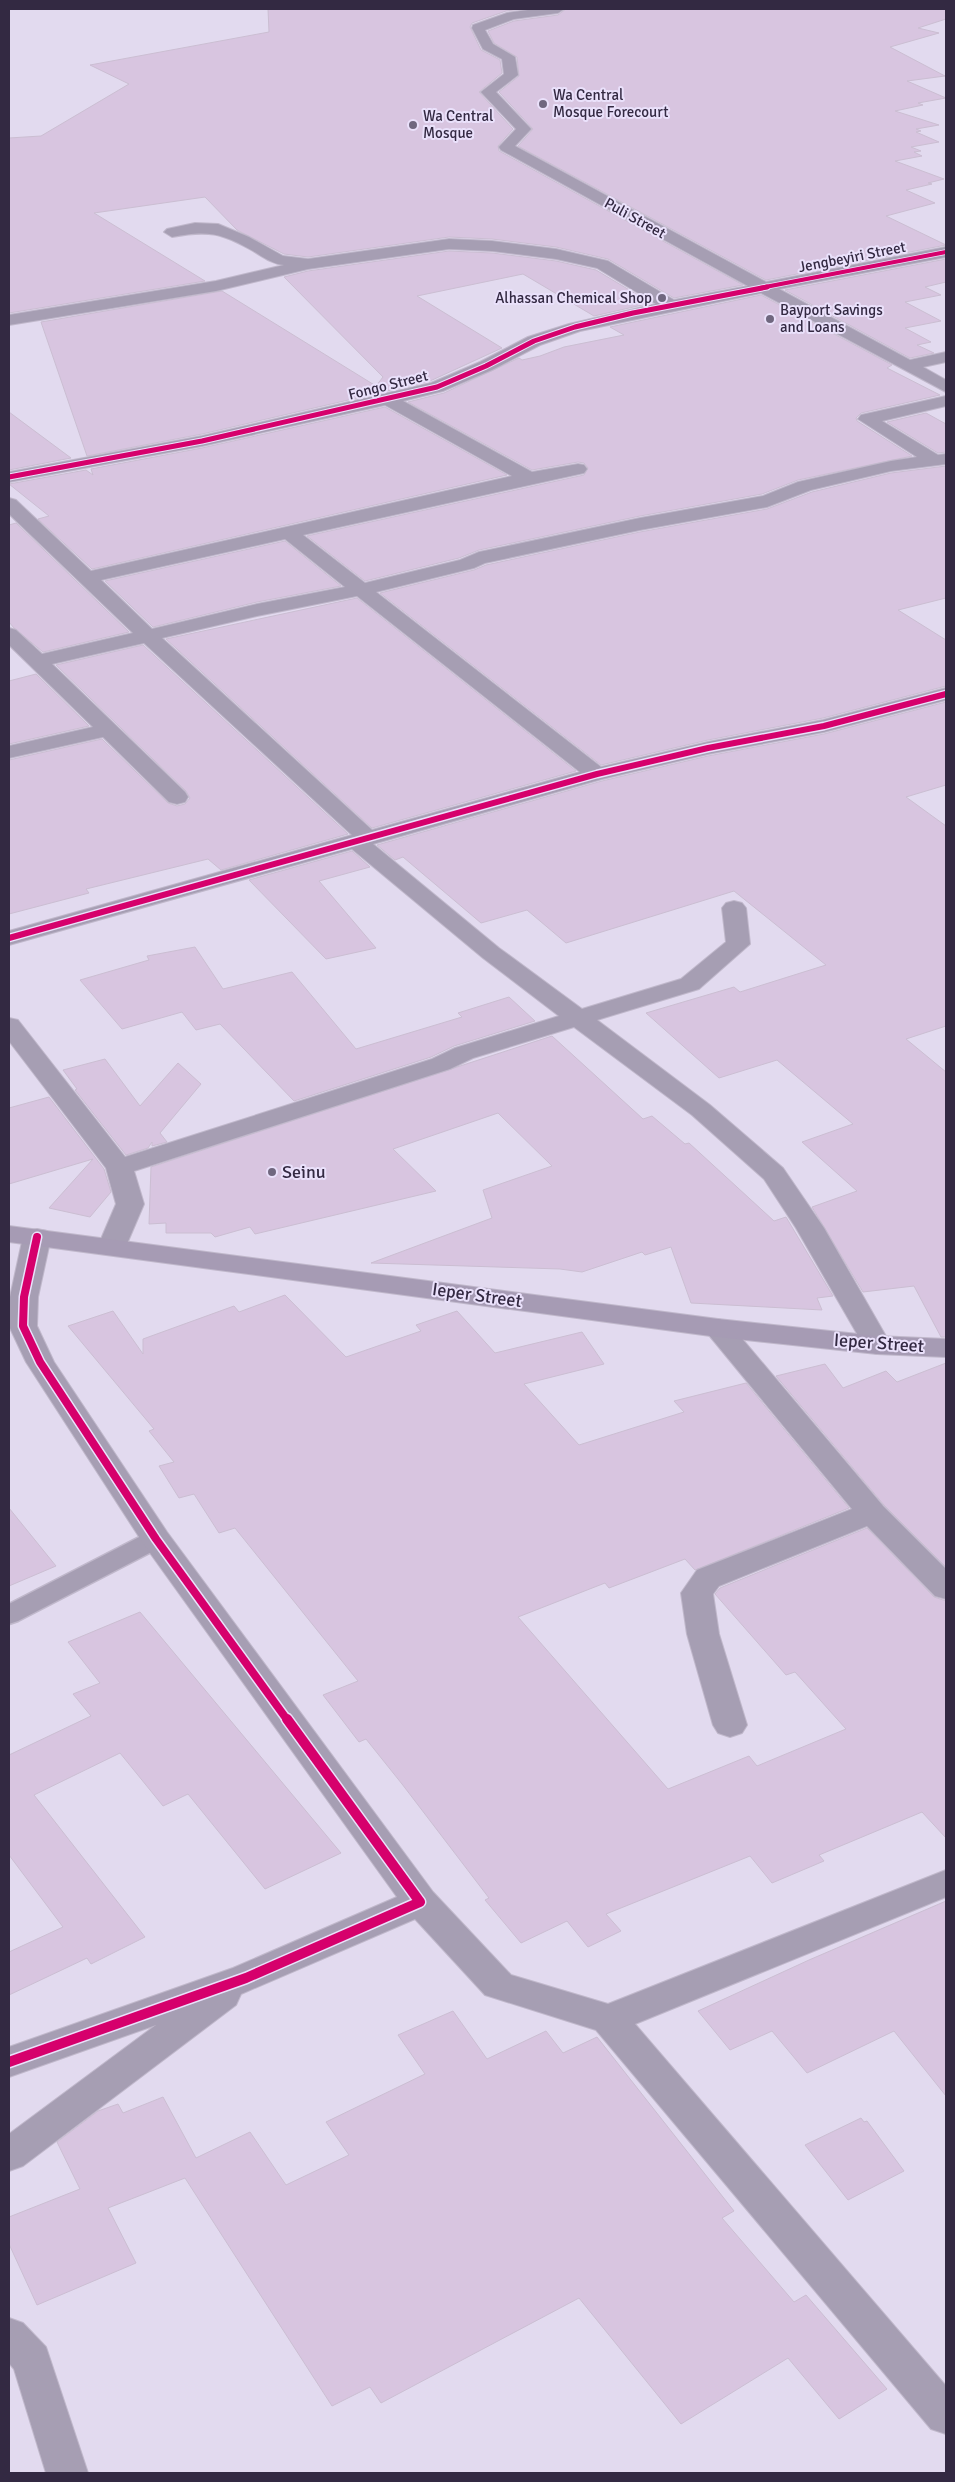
<svg xmlns="http://www.w3.org/2000/svg" width="955" height="2482" font-family="Signika,sans-serif">
  <style>
    .building { fill: #d8c5e0; stroke: #cbbed2 }
    .lines { fill: none; stroke-linecap: round; stroke-linejoin: round }
    .lane-casing { stroke: #c0b8cb; stroke-width: 3 }
    .street-casing { stroke: #c0b8cb; stroke-width: 2 }
    .secondary-casing { stroke: #c0b8cb; stroke-width: 2 }
    .lane { fill: #a69eb3; fill-rule: evenodd }
    .street { fill: #a69eb3; fill-rule: evenodd }
    .secondary { fill: #a69bb4; fill-rule: evenodd }
    .cycleway-far4-casing { stroke: #eae1fb; stroke-width: 5.5 }
    .cycleway-far3-casing { stroke: #eae1fb; stroke-width: 7 }
    .cycleway-far2-casing { stroke: #eae1fb; stroke-width: 9 }
    .cycleway-far1-casing { stroke: #eae1fb; stroke-width: 11 }
    .cycleway-casing { stroke: #eae1fb; stroke-width: 13 }
    .cycleway-far4 { stroke: #d6006c; stroke-width: 4 }
    .cycleway-far3 { stroke: #d6006c; stroke-width: 5 }
    .cycleway-far2 { stroke: #d6006c; stroke-width: 6 }
    .cycleway-far1 { stroke: #d6006c; stroke-width: 8 }
    .cycleway { stroke: #d6006c; stroke-width: 10 }
    .poi-dot { fill: #70677f; stroke: #eae1fb; stroke-width: 2 }
    .labels { text-anchor: middle; dominant-baseline: central; stroke-width: 4; stroke-linejoin: round; paint-order: stroke }
    .far-poi-label { font-size: 15px; fill: #332942; stroke: #eae1fb; text-anchor: start }
    .far-street-label { font-size: 15px; fill: #332942; stroke: #eae1fb }
    .poi-label { font-size: 18px; fill: #332942; stroke: #eae1fb; text-anchor: start }
    .street-label { font-size: 18px; fill: #332942; stroke: #eae1fb }
  </style>
  <rect width="100%" height="100%" fill="#e2daef"/>
  <g class="building">
    <path d="M 268,9 L 523,9 L 506,11 L 472,23 L 470,27 L 481,50 L 500,60 L 502,73 L 479,92 L 513,129 L 498,146 L 499,151 L 743,285 L 674,298 L 608,259 L 556,247 L 492,239 L 449,237 L 308,257 L 284,254 L 237,230 L 205,197 L 94,213 L 205,281 L 9,313 L 9,138 L 41,136 L 129,84 L 90,65 L 269,32 Z"/>
    <path d="M 566,9 L 946,9 L 946,19 L 918,28 L 939,33 L 890,47 L 945,76 L 907,81 L 946,98 L 918,103 L 923,105 L 895,111 L 939,125 L 916,129 L 921,131 L 916,132 L 939,142 L 911,147 L 921,151 L 914,152 L 922,156 L 895,161 L 944,179 L 928,183 L 932,184 L 906,190 L 935,203 L 886,216 L 946,245 L 766,280 L 518,146 L 533,129 L 499,92 L 519,76 L 517,57 L 494,43 L 488,31 L 514,21 L 558,15 Z"/>
    <path d="M 449,251 L 492,253 L 556,261 L 596,270 L 651,303 L 594,316 L 523,274 L 417,296 L 502,348 L 430,381 L 202,434 L 87,456 L 41,322 L 222,291 L 376,386 L 383,377 L 284,277 L 308,271 Z"/>
    <path d="M 946,259 L 946,282 L 925,287 L 941,295 L 905,302 L 941,321 L 905,328 L 931,342 L 917,345 L 934,353 L 910,358 L 785,290 Z"/>
    <path d="M 761,295 L 892,365 L 887,368 L 940,395 L 861,413 L 856,418 L 857,421 L 912,456 L 798,480 L 762,494 L 640,516 L 479,550 L 459,558 L 365,581 L 307,536 L 584,475 L 588,468 L 584,463 L 578,462 L 532,470 L 408,402 L 444,393 L 519,358 L 522,360 L 540,356 L 564,347 L 624,335 L 610,327 Z"/>
    <path d="M 385,407 L 507,475 L 92,569 L 38,519 L 49,516 L 9,484 L 86,470 L 93,475 L 91,469 L 202,448 Z"/>
    <path d="M 9,412 L 71,458 L 9,470 Z"/>
    <path d="M 926,413 L 946,424 L 946,452 L 938,453 L 887,422 Z"/>
    <path d="M 946,466 L 946,598 L 898,610 L 946,640 L 946,686 L 823,718 L 708,740 L 601,765 L 380,593 L 474,570 L 486,565 L 640,532 L 767,509 L 812,492 L 891,473 Z"/>
    <path d="M 16,523 L 129,632 L 43,652 L 14,628 L 9,622 L 9,525 Z"/>
    <path d="M 285,541 L 341,586 L 257,602 L 153,627 L 105,581 Z"/>
    <path d="M 357,598 L 576,771 L 372,828 L 166,639 Z"/>
    <path d="M 143,645 L 348,834 L 221,870 L 208,859 L 86,889 L 89,893 L 9,914 L 9,760 L 102,739 L 168,803 L 177,806 L 185,804 L 190,798 L 186,791 L 56,665 Z"/>
    <path d="M 36,674 L 89,726 L 9,744 L 9,681 Z"/>
    <path d="M 946,702 L 946,785 L 906,797 L 946,826 L 946,1026 L 906,1039 L 946,1072 L 946,1337 L 941,1337 L 914,1286 L 863,1292 L 812,1207 L 857,1191 L 802,1142 L 853,1124 L 777,1060 L 719,1078 L 646,1013 L 734,987 L 740,992 L 826,965 L 734,891 L 566,943 L 527,910 L 481,923 L 403,857 L 395,860 L 377,845 L 602,781 L 708,756 L 824,734 Z"/>
    <path d="M 352,851 L 370,867 L 319,881 L 376,948 L 326,959 L 249,880 Z"/>
    <path d="M 195,947 L 223,989 L 292,972 L 356,1049 L 462,1017 L 458,1013 L 509,997 L 535,1021 L 454,1046 L 431,1057 L 294,1101 L 220,1024 L 196,1030 L 182,1012 L 122,1029 L 80,980 L 149,960 L 147,956 Z"/>
    <path d="M 552,1036 L 643,1119 L 652,1116 L 685,1144 L 689,1143 L 774,1221 L 786,1217 L 833,1296 L 817,1298 L 822,1310 L 691,1303 L 671,1247 L 645,1255 L 642,1252 L 582,1272 L 560,1269 L 371,1263 L 492,1218 L 483,1190 L 552,1166 L 498,1113 L 393,1149 L 436,1191 L 255,1234 L 250,1227 L 215,1237 L 211,1233 L 166,1233 L 166,1223 L 149,1224 L 151,1167 Z"/>
    <path d="M 105,1059 L 140,1106 L 178,1063 L 201,1084 L 160,1133 L 167,1142 L 152,1146 L 152,1142 L 148,1148 L 126,1155 L 75,1090 L 77,1089 L 63,1070 Z"/>
    <path d="M 49,1097 L 104,1169 L 111,1192 L 90,1217 L 49,1208 L 93,1159 L 9,1184 L 9,1108 Z"/>
    <path d="M 285,1295 L 346,1357 L 421,1331 L 416,1325 L 457,1311 L 495,1353 L 582,1332 L 604,1364 L 524,1384 L 579,1445 L 684,1412 L 674,1401 L 746,1383 L 849,1508 L 695,1570 L 685,1559 L 609,1588 L 605,1583 L 518,1617 L 668,1789 L 749,1756 L 757,1766 L 846,1729 L 795,1672 L 786,1675 L 715,1594 L 720,1588 L 867,1528 L 934,1597 L 946,1601 L 946,1838 L 922,1812 L 819,1855 L 824,1861 L 772,1883 L 750,1856 L 606,1914 L 621,1931 L 588,1947 L 567,1921 L 521,1943 L 485,1900 L 489,1898 L 402,1784 L 366,1739 L 359,1742 L 323,1695 L 358,1681 L 235,1528 L 219,1533 L 194,1494 L 179,1498 L 159,1466 L 174,1462 L 149,1431 L 154,1429 L 68,1326 L 113,1311 L 143,1354 L 143,1339 L 234,1306 L 239,1312 Z"/>
    <path d="M 946,1363 L 946,1567 L 884,1505 L 776,1376 L 825,1364 L 843,1388 L 886,1371 L 897,1382 Z"/>
    <path d="M 9,1508 L 56,1566 L 9,1586 Z"/>
    <path d="M 140,1612 L 341,1853 L 265,1889 L 188,1794 L 163,1806 L 120,1753 L 34,1795 L 145,1937 L 91,1964 L 87,1958 L 9,1995 L 9,1952 L 63,1927 L 9,1855 L 9,1755 L 91,1716 L 73,1694 L 100,1683 L 68,1642 Z"/>
    <path d="M 946,1901 L 946,2096 L 894,2031 L 807,2073 L 772,2031 L 730,2050 L 698,2011 L 809,1960 Z"/>
    <path d="M 453,2011 L 487,2059 L 546,2031 L 563,2053 L 597,2037 L 734,2211 L 722,2218 L 794,2302 L 806,2295 L 887,2389 L 839,2419 L 788,2358 L 681,2424 L 579,2298 L 381,2403 L 370,2387 L 332,2406 L 185,2178 L 108,2208 L 136,2263 L 37,2305 L 9,2244 L 9,2217 L 80,2189 L 57,2142 L 98,2111 L 118,2104 L 123,2113 L 163,2097 L 196,2158 L 250,2132 L 286,2185 L 349,2155 L 326,2122 L 425,2074 L 398,2035 Z"/>
    <path d="M 861,2118 L 864,2122 L 867,2121 L 904,2171 L 848,2200 L 805,2145 Z"/>
  </g>
  <g class="lines">
    <g class="lane-casing">
      <path id="lane" d="M 156,1531 L 165,1533 L 169,1539 L 165,1545 L 18,1621 L 9,1624 L 9,1604 L 147,1533 Z"/>
    </g>
    <g class="street-casing">
      <g id="street">
        <path d="M 535,9 L 564,9 L 558,13 L 514,19 L 485,30 L 493,44 L 515,57 L 518,75 L 496,92 L 531,129 L 515,146 L 766,282 L 946,247 L 946,257 L 779,289 L 910,360 L 946,352 L 946,362 L 923,367 L 946,380 L 946,392 L 761,293 L 580,331 L 540,345 L 492,370 L 443,391 L 403,401 L 532,472 L 578,464 L 584,465 L 587,469 L 584,473 L 303,535 L 365,583 L 460,560 L 479,552 L 640,518 L 763,496 L 798,482 L 891,461 L 917,457 L 858,419 L 861,415 L 946,396 L 946,406 L 882,421 L 938,455 L 946,454 L 946,464 L 891,471 L 811,490 L 767,507 L 640,530 L 485,563 L 474,568 L 376,592 L 601,767 L 708,742 L 823,720 L 946,688 L 946,700 L 824,732 L 708,754 L 602,779 L 373,844 L 499,948 L 582,1009 L 681,979 L 726,942 L 722,908 L 726,903 L 734,901 L 742,903 L 746,908 L 750,944 L 699,989 L 597,1020 L 710,1105 L 783,1168 L 824,1228 L 891,1345 L 887,1351 L 877,1354 L 867,1351 L 796,1228 L 764,1179 L 692,1115 L 574,1027 L 473,1058 L 450,1069 L 134,1171 L 144,1204 L 126,1246 L 122,1252 L 112,1254 L 102,1252 L 98,1246 L 116,1204 L 106,1168 L 9,1041 L 9,1018 L 18,1020 L 125,1157 L 432,1059 L 455,1048 L 559,1016 L 483,958 L 352,849 L 9,945 L 9,931 L 352,835 L 144,643 L 52,664 L 185,792 L 188,797 L 185,802 L 177,804 L 169,802 L 103,737 L 9,758 L 9,746 L 93,727 L 9,645 L 9,628 L 16,630 L 42,654 L 133,633 L 9,514 L 9,498 L 16,500 L 91,571 L 512,476 L 385,405 L 202,446 L 9,482 L 9,472 L 202,436 L 431,383 L 480,362 L 528,337 L 569,324 L 656,304 L 597,268 L 556,259 L 492,251 L 449,249 L 308,269 L 216,291 L 9,325 L 9,315 L 216,281 L 284,265 C 272,264 263,257 253,251 C 221,233 208,230 172,237 L 164,232 L 167,229 L 195,223 L 218,224 L 249,237 L 283,256 L 308,259 L 449,239 L 492,241 L 556,249 L 608,261 L 674,300 L 748,286 L 501,150 L 499,147 L 516,129 L 481,92 L 504,74 L 502,59 L 483,49 L 472,28 L 473,25 L 507,13 ZM 285,539 L 345,587 L 257,604 L 152,629 L 101,580 ZM 357,596 L 580,772 L 372,830 L 162,638 L 257,616 Z"/>
        <path d="M 37,1229 L 47,1231 L 51,1237 L 38,1297 L 37,1326 L 54,1362 L 167,1532 L 433,1892 L 511,1975 L 608,2004 L 946,1870 L 946,1897 L 635,2024 L 946,2386 L 946,2434 L 931,2429 L 596,2030 L 485,1995 L 415,1919 L 241,1994 L 236,2005 L 23,2166 L 9,2171 L 9,2134 L 156,2025 L 9,2077 L 9,2047 L 233,1968 L 397,1897 L 145,1546 L 26,1362 L 9,1326 L 10,1297 L 23,1237 L 27,1231 Z"/>
        <path d="M 718,1319 L 728,1322 L 883,1506 L 946,1569 L 946,1599 L 935,1596 L 867,1526 L 719,1586 L 713,1594 L 719,1634 L 747,1725 L 742,1733 L 730,1737 L 718,1733 L 713,1725 L 687,1634 L 681,1593 L 697,1570 L 852,1509 L 708,1334 L 704,1328 L 708,1322 Z"/>
        <path d="M 9,2318 L 23,2323 L 46,2347 L 88,2473 L 46,2473 L 14,2369 L 9,2363 Z"/>
      </g>
    </g>
    <g class="secondary-casing">
      <path id="secondary" d="M 9,1226 L 718,1319 L 877,1336 L 946,1339 L 946,1357 L 877,1354 L 718,1337 L 9,1242 Z"/>
    </g>
    <use href="#lane" class="lane"/>
    <use href="#street" class="street"/>
    <use href="#secondary" class="secondary"/>
    <g class="cycleway-far4-casing">
      <path id="cycleway-far4" d="M 760,288 L 946,252"/>
    </g>
    <g class="cycleway-far3-casing">
      <path id="cycleway-far3" d="M 9,477 L 202,441 L 437,387 L 486,366 L 534,341 L 575,327 L 633,313 L 767,287"/>
    </g>
    <g class="cycleway-far2-casing">
      <path id="cycleway-far2" d="M 9,938 L 597,774 L 708,748 L 824,726 L 946,694"/>
    </g>
    <g class="cycleway-far1-casing">
      <path id="cycleway-far1" d="M 37,1237 L 24,1297 L 23,1326 L 40,1362 L 156,1539 L 288,1721"/>
    </g>
    <g class="cycleway-casing">
      <path id="cycleway" d="M 9,2062 L 246,1978 L 420,1902 L 287,1719"/>
    </g>
    <use href="#cycleway-far4" class="cycleway-far4"/>
    <use href="#cycleway-far3" class="cycleway-far3"/>
    <use href="#cycleway-far2" class="cycleway-far2"/>
    <use href="#cycleway-far1" class="cycleway-far1"/>
    <use href="#cycleway" class="cycleway"/>
  </g>
  <g class="poi-dot">
    <circle cx="543" cy="104" r="5"/>
    <circle cx="413" cy="125" r="5"/>
    <circle cx="662" cy="298" r="5"/>
    <circle cx="770" cy="319" r="5"/>
    <circle cx="272" cy="1172" r="5"/>
  </g>
  <g class="labels">
    <g class="far-poi-label">
      <text x="553" y="95">Wa Central<tspan x="553" dy="17">Mosque Forecourt</tspan></text>
      <text x="423" y="116">Wa Central<tspan x="423" dy="17">Mosque</tspan></text>
      <text x="652" y="298" text-anchor="end">Alhassan Chemical Shop</text>
      <text x="780" y="310">Bayport Savings<tspan x="780" dy="17">and Loans</tspan></text>
    </g>
    <g class="far-street-label">
      <text transform="translate(635 218) rotate(29)">Puli Street</text>
      <text transform="translate(852 257) rotate(-11)">Jengbeyiri Street</text>
      <text transform="translate(388 385) rotate(-14)">Fongo Street</text>
    </g>
    <g class="poi-label">
      <text x="282" y="1172">Seinu</text>
    </g>
    <g class="street-label">
      <text transform="translate(477 1295) rotate(8)">Ieper Street</text>
      <text transform="translate(879 1343) rotate(4)">Ieper Street</text>
    </g>
  </g>
  <rect width="955" height="2482" fill="none" stroke="#332942" stroke-width="20"/>
</svg>
